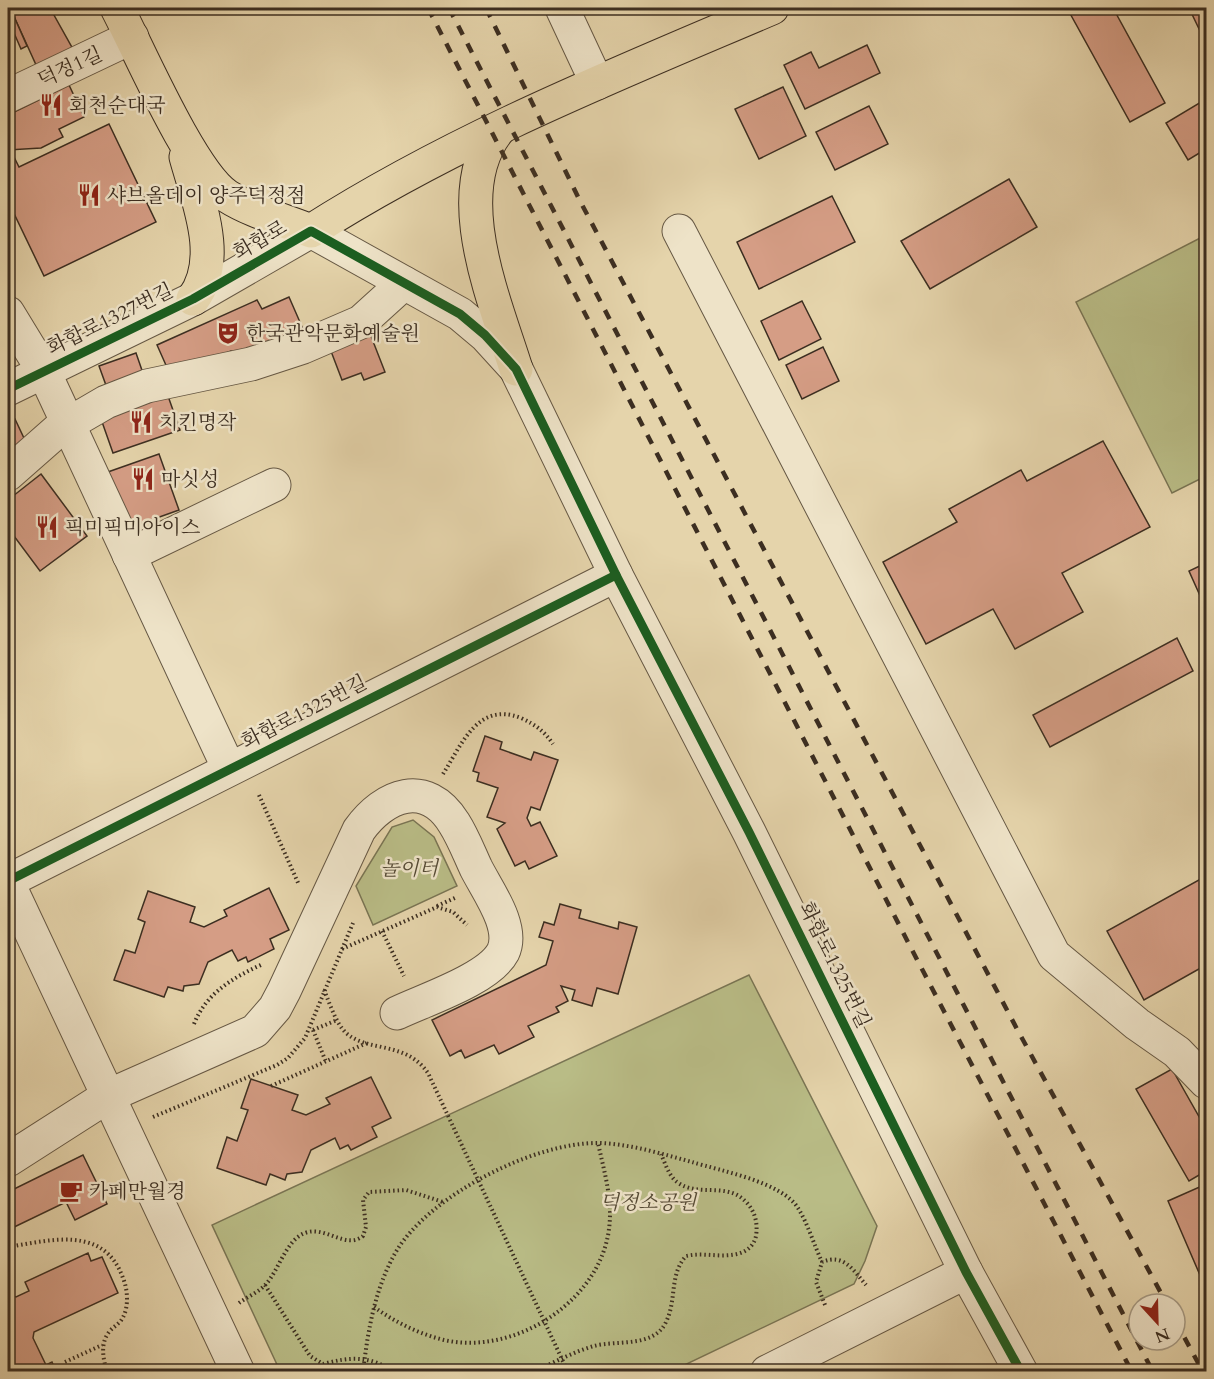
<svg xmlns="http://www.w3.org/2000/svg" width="1214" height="1379" font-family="Cardo,'Noto Serif KR',serif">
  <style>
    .green { fill: #b9bc86; stroke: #7a7554; stroke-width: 1.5 }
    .building { fill: #d59d85; stroke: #3c2e21; stroke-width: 1.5 }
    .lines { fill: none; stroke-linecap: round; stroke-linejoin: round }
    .minor-casing { stroke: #665844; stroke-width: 35 }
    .major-casing { stroke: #3c2e21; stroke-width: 35 }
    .path { stroke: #3c2e21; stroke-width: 4; stroke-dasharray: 1.5 3; stroke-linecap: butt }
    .minor { stroke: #eee3c8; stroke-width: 33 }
    .major { stroke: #e5d4ab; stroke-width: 33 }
    .rail { stroke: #3c2e21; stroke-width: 4.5; stroke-dasharray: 10 10; stroke-linecap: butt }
    .cycleway-casing { stroke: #eee3c8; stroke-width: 13 }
    .cycleway { stroke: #1b5e20; stroke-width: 9 }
    .labels { text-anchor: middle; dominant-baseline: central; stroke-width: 5; stroke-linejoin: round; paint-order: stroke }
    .street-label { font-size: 20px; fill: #3c2e21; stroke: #eee3c8 }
    .poi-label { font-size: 20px; fill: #3c2e21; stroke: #eee3c8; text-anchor: start }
    .park-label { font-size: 20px; font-style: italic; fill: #554a35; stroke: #eee3c8 }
  </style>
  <rect width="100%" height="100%" fill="#e5d4ab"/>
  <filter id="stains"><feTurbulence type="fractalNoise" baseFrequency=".00333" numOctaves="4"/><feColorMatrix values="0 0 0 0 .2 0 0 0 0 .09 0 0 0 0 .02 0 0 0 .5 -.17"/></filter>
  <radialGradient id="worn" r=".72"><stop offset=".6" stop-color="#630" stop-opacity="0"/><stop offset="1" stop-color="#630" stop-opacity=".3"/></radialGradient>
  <g class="green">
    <path d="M 1206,235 L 1206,476 L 1172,493 L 1076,302 Z"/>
    <path d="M 413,820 L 434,837 L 457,886 L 373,925 L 356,886 L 392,827 Z"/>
    <path d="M 749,975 L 877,1226 L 865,1261 L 854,1284 L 672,1371 L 280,1371 L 212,1225 Z"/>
  </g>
  <g class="building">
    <path d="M 21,8 L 50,8 L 74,51 L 37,67 L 12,12 Z"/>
    <path d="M 1067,8 L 1113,8 L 1165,103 L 1130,122 Z"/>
    <path d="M 1189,8 L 1206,8 L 1206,30 L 1201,33 Z"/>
    <path d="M 12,12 L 27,46 L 21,49 L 14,33 L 8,36 L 8,14 Z"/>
    <path d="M 867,45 L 880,73 L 805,109 L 784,65 L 811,52 L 819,68 Z"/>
    <path d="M 69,85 L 84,117 L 59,129 L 63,137 L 41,148 L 8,150 L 8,115 Z"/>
    <path d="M 783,87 L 806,136 L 759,159 L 735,109 Z"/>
    <path d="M 1206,99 L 1206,149 L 1188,160 L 1166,123 Z"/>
    <path d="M 869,106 L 888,144 L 835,170 L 816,132 Z"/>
    <path d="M 109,124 L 156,222 L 44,276 L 8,201 L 8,160 L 14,157 L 19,167 Z"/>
    <path d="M 1009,179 L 1037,227 L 930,289 L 901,241 Z"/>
    <path d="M 832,196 L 855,242 L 759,289 L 737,242 Z"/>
    <path d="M 289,297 L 303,329 L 235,360 L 231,351 L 198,366 L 169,372 L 157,345 L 257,300 L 262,309 Z"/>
    <path d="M 802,301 L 821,339 L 779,360 L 761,321 Z"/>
    <path d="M 369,331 L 385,372 L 364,380 L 361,373 L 342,380 L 329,346 Z"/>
    <path d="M 823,347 L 839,381 L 802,399 L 786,365 Z"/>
    <path d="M 136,353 L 145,379 L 107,388 L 99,366 Z"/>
    <path d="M 168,396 L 180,430 L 113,453 L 101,419 Z"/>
    <path d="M 15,419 L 30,451 L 8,461 L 8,422 Z"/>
    <path d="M 1103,441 L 1150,527 L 1062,573 L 1083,612 L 1015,649 L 993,609 L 926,644 L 883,562 L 957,522 L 949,509 L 1021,470 L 1027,481 Z"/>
    <path d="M 159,454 L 179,510 L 140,524 L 120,513 L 105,473 Z"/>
    <path d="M 41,474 L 87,536 L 40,571 L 8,528 L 8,500 Z"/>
    <path d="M 1206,563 L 1206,609 L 1189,571 Z"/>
    <path d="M 1177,638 L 1193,671 L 1050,747 L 1033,715 Z"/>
    <path d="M 485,736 L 502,742 L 500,749 L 531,760 L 534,752 L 558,760 L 540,810 L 531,807 L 527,818 L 531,826 L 540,822 L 557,856 L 529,869 L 525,861 L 515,866 L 497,829 L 505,823 L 487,817 L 498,788 L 477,781 L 479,773 L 473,771 Z"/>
    <path d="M 1206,876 L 1206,965 L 1144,1000 L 1107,931 Z"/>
    <path d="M 269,888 L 289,930 L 270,939 L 274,949 L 248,962 L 246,957 L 238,961 L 232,950 L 208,962 L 199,984 L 184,986 L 183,991 L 168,987 L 164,997 L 114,980 L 125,950 L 135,953 L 145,922 L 138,919 L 148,891 L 195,907 L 190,922 L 204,927 L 227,916 L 224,910 Z"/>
    <path d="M 560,904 L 581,910 L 579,918 L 618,929 L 619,922 L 637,927 L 618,994 L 597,988 L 592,1006 L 572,1000 L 575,990 L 561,986 L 568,1001 L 556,1007 L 559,1012 L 528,1026 L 534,1037 L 499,1054 L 494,1045 L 465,1058 L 461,1050 L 450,1056 L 432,1020 L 546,965 L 553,941 L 539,937 L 544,922 L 554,925 Z"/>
    <path d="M 1172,1069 L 1206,1129 L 1206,1171 L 1189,1181 L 1136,1089 Z"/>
    <path d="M 371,1077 L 391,1118 L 372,1127 L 377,1137 L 351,1150 L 348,1145 L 340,1149 L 335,1138 L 311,1150 L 302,1172 L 287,1174 L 285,1180 L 270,1174 L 266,1185 L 217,1168 L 227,1137 L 237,1141 L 248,1110 L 241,1108 L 251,1079 L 298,1095 L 292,1110 L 306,1115 L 330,1104 L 326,1098 Z"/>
    <path d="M 83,1155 L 107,1204 L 75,1220 L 66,1202 L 8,1230 L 8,1192 Z"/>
    <path d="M 1204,1185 L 1206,1192 L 1206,1289 L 1168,1201 Z"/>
    <path d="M 88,1253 L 91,1261 L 102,1257 L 118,1293 L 34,1332 L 33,1338 L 46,1365 L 52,1362 L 56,1372 L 15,1372 L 10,1360 L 8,1361 L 8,1294 L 16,1297 L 29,1291 L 25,1282 Z"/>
  </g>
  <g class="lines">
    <g class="minor-casing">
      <g id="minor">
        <path d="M 562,8 L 597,83"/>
        <path d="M 8,96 L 132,37"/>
        <path d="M 679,231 L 1054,955 L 1137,1024 L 1177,1052 L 1206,1082"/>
        <path d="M 8,313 L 44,372 L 229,769"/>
        <path d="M 8,389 L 193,299 L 311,231 L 460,314 L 485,335 L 516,369 L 616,575 L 749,832 L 966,1272 L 1021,1372"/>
        <path d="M 8,474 L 58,430 L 106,402 L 147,386 L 251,364 L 303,347 L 361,322 L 404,283"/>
        <path d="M 129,555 L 274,485"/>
        <path d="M 8,881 L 616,575"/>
        <path d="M 8,883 L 238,1372"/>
        <path d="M 8,1160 L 108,1096 L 255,1031 L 275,1008 L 284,991 L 359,830 C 384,795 426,778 454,823 C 463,837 469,853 476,868 C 487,890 515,927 503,952 C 489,979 424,1000 397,1013"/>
        <path d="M 767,1372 L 966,1272"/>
      </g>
    </g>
    <g class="major-casing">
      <g id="major">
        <path d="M 117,8 C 139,50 191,172 227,196 C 252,212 284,220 311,231 C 455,139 615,75 772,8"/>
        <path d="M 499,129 C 447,192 495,301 516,369"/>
        <path d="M 186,157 C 198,201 223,259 193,299"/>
      </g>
    </g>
    <g class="path">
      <path d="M 443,774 C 462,744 478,701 521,718 C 536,725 544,731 553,744"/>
      <path d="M 259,795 L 299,885"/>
      <path d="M 437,906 L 457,897"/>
      <path d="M 382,931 L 404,976"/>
      <path d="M 342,949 L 437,907 L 453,912 L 467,925"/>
      <path d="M 324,990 C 330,1004 335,1021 345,1032 C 367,1053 405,1040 428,1073 L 568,1372"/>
      <path d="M 194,1024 C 206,993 234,977 263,964"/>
      <path d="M 313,1030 L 326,1062"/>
      <path d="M 313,1030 L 337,1020"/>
      <path d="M 271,1086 L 369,1042"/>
      <path d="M 153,1117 L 277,1065 L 288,1058 L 305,1038 L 353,923"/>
      <path d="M 8,1247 C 51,1240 104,1225 123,1278 C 128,1290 129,1308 122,1319 C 119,1324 113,1327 109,1332 C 100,1344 103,1358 107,1372"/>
      <path d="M 265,1285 L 310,1356 L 323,1364 C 349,1357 370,1355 394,1372"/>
      <path d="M 239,1303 C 247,1297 259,1292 266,1284 C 279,1270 286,1240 305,1233 C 325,1225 346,1250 363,1236 L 366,1227 L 363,1200 L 369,1192 L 406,1190 L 443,1202"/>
      <path d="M 825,1305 L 816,1282 L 822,1262 C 844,1253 853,1270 866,1285"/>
      <path d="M 374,1307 C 395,1322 419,1334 444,1340 C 515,1356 600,1301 609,1229 C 613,1200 604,1171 598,1143"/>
      <path d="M 65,1362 L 102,1345"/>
      <path d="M 363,1372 C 368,1330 375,1287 397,1250 C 431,1195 534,1142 599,1143 C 631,1144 662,1154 692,1162 C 721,1171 782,1182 798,1208 C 808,1224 814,1245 822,1262"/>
      <path d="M 533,1372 C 553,1363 573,1352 594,1346 C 616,1340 654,1348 666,1322 C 677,1300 669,1275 686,1256 C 704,1252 719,1258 737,1254 C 746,1252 754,1246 756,1236 C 758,1223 755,1211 746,1202 C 727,1181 698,1198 677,1182 C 669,1176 665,1163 661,1154"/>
    </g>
    <use href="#minor" class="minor"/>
    <use href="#major" class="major"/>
    <g class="rail">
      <path d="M 428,8 L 911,948 L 1132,1372"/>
      <path d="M 449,8 L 1153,1372"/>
      <path d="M 486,8 L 579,199 L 1017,1029 L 1167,1304"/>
      <path d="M 1175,1320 L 1203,1372"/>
    </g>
    <g class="cycleway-casing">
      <g id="cycleway">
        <path d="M 8,389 L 193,299 L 311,231 L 460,314 L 485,335 L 516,369 L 616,575 L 749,832 L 966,1272 L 1021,1372"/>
        <path d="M 8,881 L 616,575"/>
      </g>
    </g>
    <use href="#cycleway" class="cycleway"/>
  </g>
  <defs>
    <g id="restaurant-bare" transform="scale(1.8)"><path d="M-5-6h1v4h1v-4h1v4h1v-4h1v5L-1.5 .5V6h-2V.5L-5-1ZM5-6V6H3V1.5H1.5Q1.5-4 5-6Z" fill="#8f2418" stroke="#eee3c8" stroke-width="2.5" paint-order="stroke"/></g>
    <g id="theatre-bare" transform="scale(1.8)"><path d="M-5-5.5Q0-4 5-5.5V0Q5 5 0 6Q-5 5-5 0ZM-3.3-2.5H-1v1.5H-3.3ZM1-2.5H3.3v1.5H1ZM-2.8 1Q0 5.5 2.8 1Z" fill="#8f2418" stroke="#eee3c8" stroke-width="2.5" paint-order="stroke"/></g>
    <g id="cafe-bare" transform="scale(1.8)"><path d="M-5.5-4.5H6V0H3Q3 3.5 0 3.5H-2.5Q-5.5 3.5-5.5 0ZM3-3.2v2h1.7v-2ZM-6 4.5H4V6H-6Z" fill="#8f2418" stroke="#eee3c8" stroke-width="2.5" paint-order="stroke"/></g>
  </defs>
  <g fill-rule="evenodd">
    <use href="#restaurant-bare" x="51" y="105"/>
    <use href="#restaurant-bare" x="89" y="195"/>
    <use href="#theatre-bare" x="228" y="333"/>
    <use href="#restaurant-bare" x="141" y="422"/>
    <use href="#restaurant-bare" x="143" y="479"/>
    <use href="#restaurant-bare" x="47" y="527"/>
    <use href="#cafe-bare" x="71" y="1191"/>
  </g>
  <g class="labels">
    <g class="street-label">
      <text transform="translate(70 67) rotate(-25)">덕정1길</text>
      <text transform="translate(260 240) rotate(-30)">화합로</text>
      <text transform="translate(110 319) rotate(-26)">화합로1327번길</text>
      <text transform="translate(304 712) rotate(-27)">화합로1325번길</text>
      <text transform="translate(835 965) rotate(64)">화합로1325번길</text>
    </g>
    <g class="poi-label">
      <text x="69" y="105">회천순대국</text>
      <text x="107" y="195">샤브올데이 양주덕정점</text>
      <text x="246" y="333">한국관악문화예술원</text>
      <text x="159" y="422">치킨명작</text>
      <text x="161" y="479">마싯성</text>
      <text x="65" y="527">픽미픽미아이스</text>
      <text x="89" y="1191">카페만월경</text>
    </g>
    <g class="park-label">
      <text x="409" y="868">놀이터</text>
      <text x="648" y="1202">덕정소공원</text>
    </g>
  </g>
  <rect width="1214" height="1379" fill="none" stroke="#e5d4ab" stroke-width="30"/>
  <rect x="9" y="9" width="1196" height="1361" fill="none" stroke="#3c2e21" stroke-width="3"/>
  <rect x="15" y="15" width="1184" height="1349" fill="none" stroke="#3c2e21" stroke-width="1.5"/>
  <g transform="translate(1157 1322) rotate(158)"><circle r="28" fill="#eee3c8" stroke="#a79b85" stroke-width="1.5"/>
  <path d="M0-4.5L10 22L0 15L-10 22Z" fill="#8f2418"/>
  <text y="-9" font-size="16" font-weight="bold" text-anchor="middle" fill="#3c2e21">N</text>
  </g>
  <rect width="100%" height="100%" filter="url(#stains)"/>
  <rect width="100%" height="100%" fill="url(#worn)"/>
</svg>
